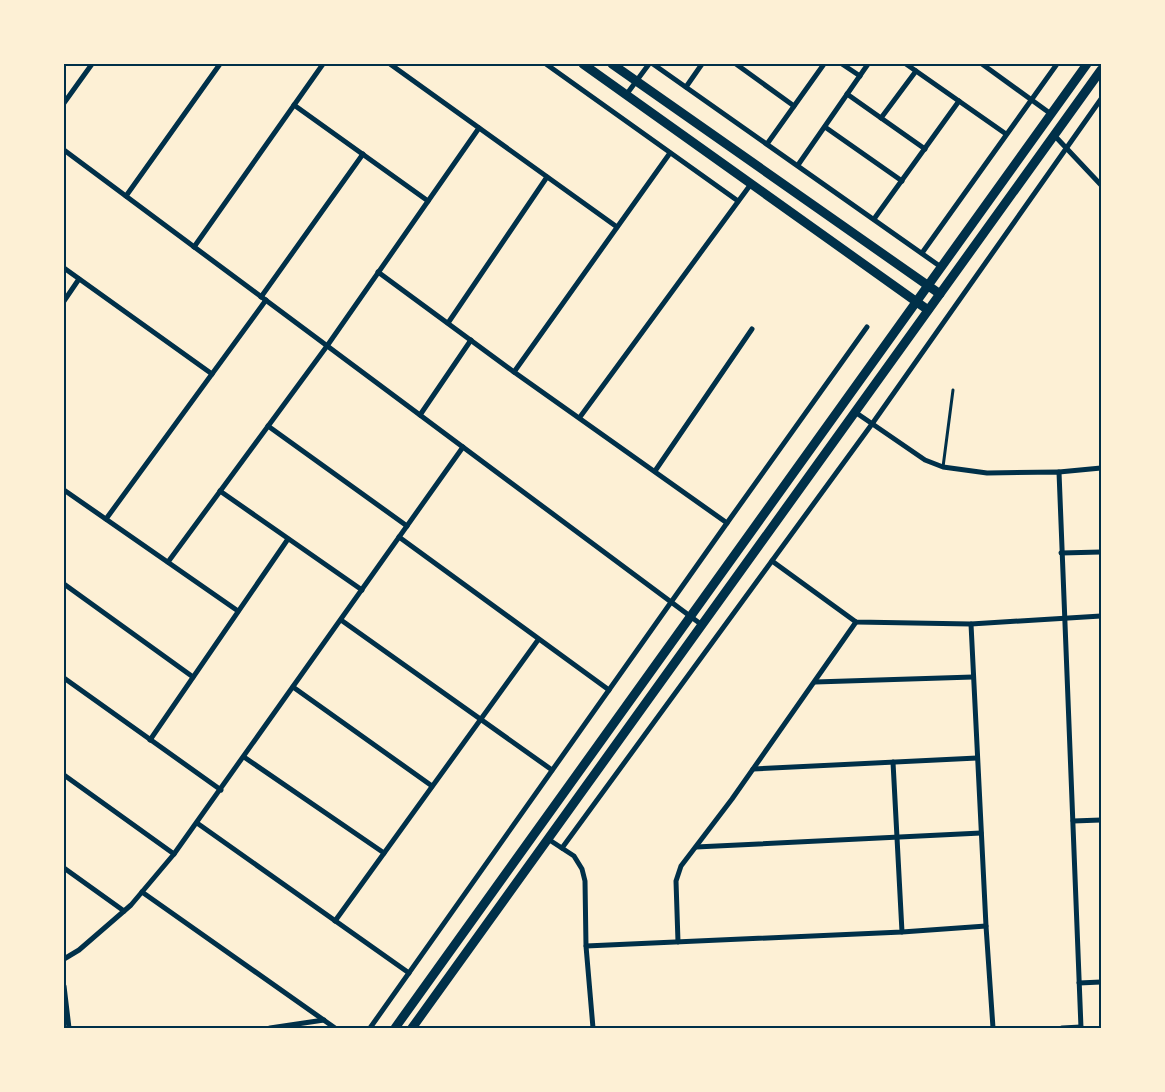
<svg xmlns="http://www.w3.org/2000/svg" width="1165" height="1092" font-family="Commissioner,sans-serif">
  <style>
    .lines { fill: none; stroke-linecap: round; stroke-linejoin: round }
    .service { stroke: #003049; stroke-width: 3 }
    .minor { stroke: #003049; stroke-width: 5 }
    .tertiary { stroke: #003049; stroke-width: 9 }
    .neatline { fill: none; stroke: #003049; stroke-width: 2 }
  </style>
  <rect width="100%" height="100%" fill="#fdf0d5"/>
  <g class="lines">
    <path class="service" d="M 943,467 L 953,390"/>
    <g class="minor">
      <path d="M 390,64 L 617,227"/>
      <path d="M 546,64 L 738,201"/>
      <path d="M 653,64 L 941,267"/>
      <path d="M 736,64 L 794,106"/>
      <path d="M 842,64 L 860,76"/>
      <path d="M 906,64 L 1006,134"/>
      <path d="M 982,64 L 1051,114"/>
      <path d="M 686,87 L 702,64"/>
      <path d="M 847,94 L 925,149"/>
      <path d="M 626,95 L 649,64"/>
      <path d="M 64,103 L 92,64"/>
      <path d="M 294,105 L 428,201"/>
      <path d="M 881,118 L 916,71"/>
      <path d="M 825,127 L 902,181"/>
      <path d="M 1054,135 L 1101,185"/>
      <path d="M 767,144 L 824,64"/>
      <path d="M 64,150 L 702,625"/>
      <path d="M 798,165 L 868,64"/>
      <path d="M 126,196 L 220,64"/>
      <path d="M 874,219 L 959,101"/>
      <path d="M 194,247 L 323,64"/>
      <path d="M 922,253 L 1057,64"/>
      <path d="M 64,268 L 212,374"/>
      <path d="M 378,272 L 514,372 L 727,523"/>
      <path d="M 261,297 L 363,154"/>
      <path d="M 64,301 L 79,279"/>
      <path d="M 448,323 L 547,177"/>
      <path d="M 514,372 L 670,153"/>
      <path d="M 855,412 L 925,460 L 943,467 L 987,473 L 1059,472 L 1081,1028"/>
      <path d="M 420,415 L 471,340"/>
      <path d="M 580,417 L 751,184"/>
      <path d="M 268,426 L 407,526"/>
      <path d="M 655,471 L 752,329"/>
      <path d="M 1059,472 L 1101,468"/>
      <path d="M 64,490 L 238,611"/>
      <path d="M 220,491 L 362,590"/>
      <path d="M 106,519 L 266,300"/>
      <path d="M 399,537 L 609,690"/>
      <path d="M 1061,553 L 1101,552"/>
      <path d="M 772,561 L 856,622 L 971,624 L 1101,616"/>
      <path d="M 168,562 L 327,346 L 479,128"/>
      <path d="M 64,584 L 193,677"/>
      <path d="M 341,620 L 552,770"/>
      <path d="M 971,624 L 986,926 L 993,1028"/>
      <path d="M 64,678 L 221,790"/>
      <path d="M 815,682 L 973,677"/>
      <path d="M 293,687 L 432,786"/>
      <path d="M 150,740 L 288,539"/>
      <path d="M 244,757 L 384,853"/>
      <path d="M 893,762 L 902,932"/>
      <path d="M 753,769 L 977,758"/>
      <path d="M 64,775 L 174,854"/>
      <path d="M 1073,821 L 1101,820"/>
      <path d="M 197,823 L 409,973"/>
      <path d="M 548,839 L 574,856 L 582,869 L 585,881 L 586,946 L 593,1028"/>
      <path d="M 696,847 L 981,833"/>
      <path d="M 562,848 L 872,424 L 1101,99"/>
      <path d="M 64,868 L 124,911"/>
      <path d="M 142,892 L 335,1028"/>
      <path d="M 335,921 L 538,640"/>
      <path d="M 678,942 L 676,881 L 681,866 L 732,799 L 856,622"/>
      <path d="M 586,946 L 902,932 L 986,926"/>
      <path d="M 64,959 L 79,950 L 131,905 L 174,854 L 463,447"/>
      <path d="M 1079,983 L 1101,982"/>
      <path d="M 64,986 L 69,1028"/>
      <path d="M 270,1028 L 324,1020"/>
      <path d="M 370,1028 L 727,523 L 867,327"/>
      <path d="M 1062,1028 L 1081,1027"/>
    </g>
    <g class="tertiary">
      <path d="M 583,64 L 928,310"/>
      <path d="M 612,64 L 940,294"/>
      <path d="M 395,1028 L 1087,64"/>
      <path d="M 412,1028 L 1101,70"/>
    </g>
  </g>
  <rect width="1165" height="1092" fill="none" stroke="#fdf0d5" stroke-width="130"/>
  <rect x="65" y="65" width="1035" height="962" class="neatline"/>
</svg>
